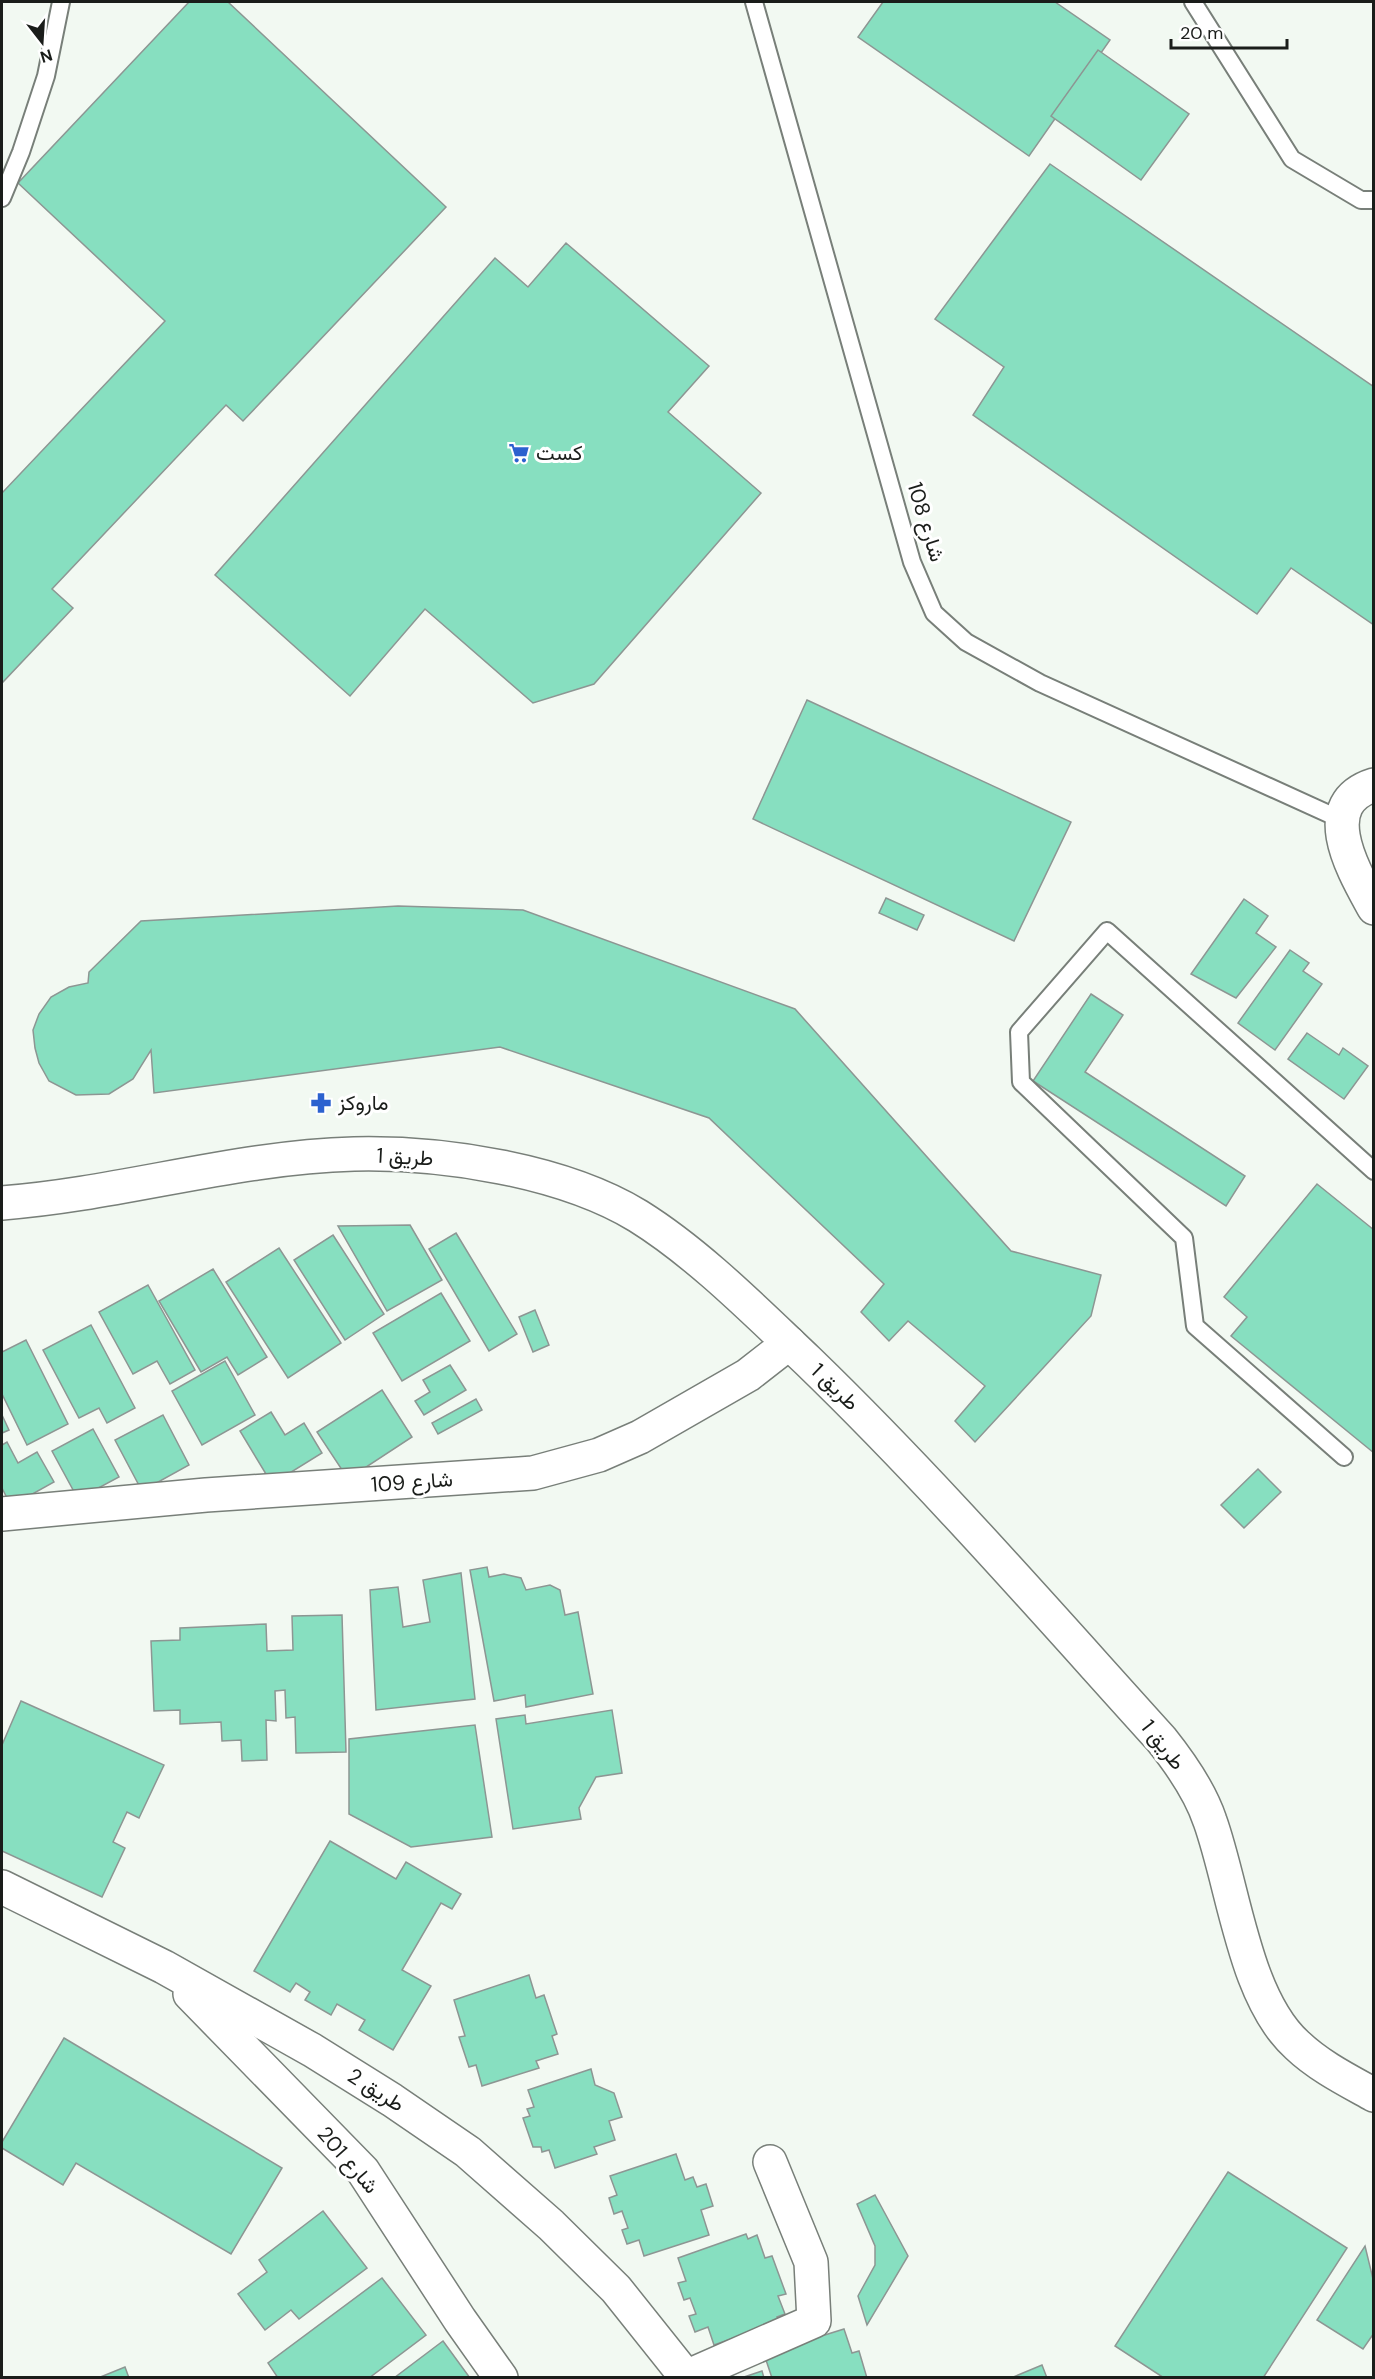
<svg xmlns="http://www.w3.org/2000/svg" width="1375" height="2379" font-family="'DM Sans',Vazirmatn,sans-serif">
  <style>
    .building { fill: #87dfc0; stroke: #8d9693; stroke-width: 1.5 }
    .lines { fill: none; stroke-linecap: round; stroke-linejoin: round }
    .lane-casing { stroke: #787f79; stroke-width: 20 }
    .street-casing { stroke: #787f79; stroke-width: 36 }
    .lane { stroke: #fff; stroke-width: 16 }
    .street { stroke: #fff; stroke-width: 33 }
    .labels { text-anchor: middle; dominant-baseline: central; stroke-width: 6; stroke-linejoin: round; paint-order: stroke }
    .poi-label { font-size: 21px; fill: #1a1d1a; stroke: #fff; text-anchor: start }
    .street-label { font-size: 21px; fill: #1a1d1a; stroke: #fff }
  </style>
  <rect width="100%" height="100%" fill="#f2f9f2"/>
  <g class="building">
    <path d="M 189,2 L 228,2 L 446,207 L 243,421 L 226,405 L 52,589 L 73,608 L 2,683 L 2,493 L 165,321 L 18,183 Z"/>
    <path d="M 883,2 L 1055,2 L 1110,40 L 1029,156 L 858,37 Z"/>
    <path d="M 1098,50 L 1189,114 L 1141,180 L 1051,116 Z"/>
    <path d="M 1050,164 L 1374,387 L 1374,625 L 1291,568 L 1257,614 L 973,415 L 1004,367 L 935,319 Z"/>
    <path d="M 566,243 L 709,366 L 668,412 L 761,493 L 594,684 L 533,703 L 425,609 L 350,696 L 215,575 L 495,258 L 528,287 Z"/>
    <path d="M 807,700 L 1071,822 L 1014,941 L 753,819 Z"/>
    <path d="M 886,898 L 924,915 L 917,930 L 879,913 Z"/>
    <path d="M 1244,899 L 1268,916 L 1256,933 L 1276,947 L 1236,998 L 1191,974 Z"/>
    <path d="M 398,906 L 523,910 L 795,1009 L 1011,1251 L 1101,1275 L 1091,1316 L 975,1442 L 955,1421 L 985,1386 L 908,1321 L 889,1341 L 861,1312 L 884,1284 L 709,1118 L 500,1047 L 154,1093 L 151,1050 L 133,1079 L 109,1094 L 76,1095 L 49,1081 L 39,1063 L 35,1048 L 33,1030 L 39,1014 L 51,997 L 69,987 L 88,983 L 89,972 L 141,921 Z"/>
    <path d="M 1290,950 L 1309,963 L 1303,971 L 1322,984 L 1275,1050 L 1238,1023 Z"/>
    <path d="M 1091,994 L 1123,1015 L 1085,1072 L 1245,1176 L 1226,1206 L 1033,1081 Z"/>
    <path d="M 1307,1033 L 1339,1055 L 1343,1048 L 1368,1066 L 1344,1099 L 1288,1059 Z"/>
    <path d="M 1317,1184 L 1374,1230 L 1374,1453 L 1231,1336 L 1247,1317 L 1224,1297 Z"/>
    <path d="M 410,1225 L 442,1280 L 387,1311 L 338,1226 Z"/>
    <path d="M 456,1233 L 517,1334 L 489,1351 L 429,1249 Z"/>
    <path d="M 333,1235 L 384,1314 L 345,1340 L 294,1260 Z"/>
    <path d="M 279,1248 L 341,1343 L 288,1378 L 226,1282 Z"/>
    <path d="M 213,1269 L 267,1357 L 238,1375 L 227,1357 L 201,1372 L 159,1301 Z"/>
    <path d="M 148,1285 L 195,1370 L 170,1384 L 157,1361 L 133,1374 L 99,1312 Z"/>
    <path d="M 441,1293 L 470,1341 L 402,1381 L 373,1333 Z"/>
    <path d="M 535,1310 L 549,1345 L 533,1352 L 519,1317 Z"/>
    <path d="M 91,1325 L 135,1408 L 107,1423 L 99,1408 L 79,1418 L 43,1350 Z"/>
    <path d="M 26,1340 L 68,1424 L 27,1445 L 2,1394 L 2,1352 Z"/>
    <path d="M 225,1361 L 255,1415 L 202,1445 L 172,1391 Z"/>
    <path d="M 450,1365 L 466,1390 L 424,1415 L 415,1401 L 430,1392 L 423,1380 Z"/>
    <path d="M 382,1390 L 412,1437 L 348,1479 L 317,1432 Z"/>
    <path d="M 476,1399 L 482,1410 L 438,1434 L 432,1423 Z"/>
    <path d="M 271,1412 L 285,1435 L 304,1423 L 322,1453 L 272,1484 L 240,1431 Z"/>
    <path d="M 2,1415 L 9,1430 L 2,1433 Z"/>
    <path d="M 163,1415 L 189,1465 L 142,1491 L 115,1440 Z"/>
    <path d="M 93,1429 L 119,1477 L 78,1499 L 52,1451 Z"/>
    <path d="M 7,1442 L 18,1463 L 37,1452 L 54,1482 L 11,1506 L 2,1488 L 2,1445 Z"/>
    <path d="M 1258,1469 L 1281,1492 L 1244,1528 L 1221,1505 Z"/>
    <path d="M 487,1567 L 489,1577 L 504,1574 L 521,1578 L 526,1590 L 550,1585 L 560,1590 L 565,1615 L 578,1612 L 593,1694 L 526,1707 L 525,1695 L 494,1701 L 470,1570 Z"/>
    <path d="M 461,1573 L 475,1699 L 376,1710 L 370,1590 L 398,1587 L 403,1627 L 430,1622 L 423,1580 Z"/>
    <path d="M 342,1615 L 346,1752 L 296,1753 L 295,1717 L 286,1718 L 285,1690 L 275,1691 L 276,1721 L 266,1720 L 267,1760 L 242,1761 L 241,1740 L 222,1741 L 221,1722 L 180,1724 L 180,1710 L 154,1711 L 151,1641 L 180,1640 L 180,1628 L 266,1624 L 267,1651 L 293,1650 L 292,1616 Z"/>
    <path d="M 21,1701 L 164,1765 L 139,1818 L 127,1812 L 113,1842 L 125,1848 L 102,1897 L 2,1851 L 2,1745 Z"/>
    <path d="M 612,1710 L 622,1773 L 596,1777 L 579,1808 L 581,1819 L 513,1829 L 496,1719 L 525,1715 L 526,1724 Z"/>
    <path d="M 475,1725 L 492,1837 L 411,1847 L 349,1814 L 349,1739 Z"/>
    <path d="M 330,1841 L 396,1879 L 406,1862 L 461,1894 L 452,1909 L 441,1903 L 402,1970 L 431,1986 L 393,2050 L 359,2030 L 365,2020 L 337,2004 L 331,2015 L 305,2000 L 310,1992 L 296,1983 L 290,1992 L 254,1971 Z"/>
    <path d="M 529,1975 L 536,1998 L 544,1995 L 557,2034 L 552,2036 L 558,2054 L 536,2061 L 539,2068 L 482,2086 L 476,2065 L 469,2067 L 459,2037 L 465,2036 L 454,2000 Z"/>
    <path d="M 64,2038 L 282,2168 L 231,2254 L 76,2163 L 63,2185 L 2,2148 L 2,2142 Z"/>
    <path d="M 591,2069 L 595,2085 L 614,2093 L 622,2117 L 609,2121 L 615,2140 L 594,2147 L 597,2154 L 555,2168 L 549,2150 L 542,2152 L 541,2147 L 533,2147 L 523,2118 L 530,2116 L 527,2109 L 534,2107 L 528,2090 Z"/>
    <path d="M 676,2154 L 685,2180 L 693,2177 L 697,2187 L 706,2184 L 713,2206 L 701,2210 L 709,2235 L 644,2256 L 639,2240 L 627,2244 L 622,2230 L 628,2228 L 622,2211 L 614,2214 L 609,2198 L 617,2195 L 610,2176 Z"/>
    <path d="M 1228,2172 L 1347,2248 L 1263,2378 L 1164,2378 L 1115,2346 Z"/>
    <path d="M 875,2195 L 908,2256 L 867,2325 L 858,2296 L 875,2265 L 875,2246 L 857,2204 Z"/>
    <path d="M 323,2211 L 367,2268 L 299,2319 L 291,2310 L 265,2330 L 238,2294 L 267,2272 L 259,2260 Z"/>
    <path d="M 746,2234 L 748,2239 L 757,2235 L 765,2258 L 772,2256 L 786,2294 L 778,2296 L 785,2314 L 777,2317 L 779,2322 L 714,2345 L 708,2327 L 695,2332 L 689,2316 L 696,2314 L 690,2298 L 684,2300 L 678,2283 L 686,2281 L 678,2258 Z"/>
    <path d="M 1365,2246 L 1374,2283 L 1374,2333 L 1363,2349 L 1317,2320 Z"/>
    <path d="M 382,2278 L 426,2335 L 369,2378 L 278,2378 L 268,2363 Z"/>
    <path d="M 844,2329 L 852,2353 L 859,2351 L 867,2378 L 772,2378 L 764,2354 Z"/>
    <path d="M 443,2341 L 470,2378 L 394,2378 Z"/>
    <path d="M 1042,2365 L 1047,2378 L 1011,2378 Z"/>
    <path d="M 125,2367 L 129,2378 L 98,2378 Z"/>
    <path d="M 762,2371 L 764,2378 L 741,2378 Z"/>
  </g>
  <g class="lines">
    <g class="lane-casing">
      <g id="lane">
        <path d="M 754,2 L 912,562 L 934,613 L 966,642 L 1040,683 L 1342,820"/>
        <path d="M 1193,2 L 1292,159 L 1361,200 L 1374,200"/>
        <path d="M 2,198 L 21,152 L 46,76 L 61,2"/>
        <path d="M 1344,1457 L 1195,1326 L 1184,1238 L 1021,1082 L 1019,1032 L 1107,931 L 1374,1171"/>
      </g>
    </g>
    <g class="street-casing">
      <g id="street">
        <path d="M 1374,785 C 1313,804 1355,873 1374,908"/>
        <path d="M 2,1203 C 120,1194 236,1157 354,1154 C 443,1152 562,1170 638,1216 C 699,1254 756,1312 808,1361 C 932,1481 1046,1612 1161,1739 C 1181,1764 1200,1791 1210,1821 C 1234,1888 1244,1997 1297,2045 C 1319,2066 1347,2080 1374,2095"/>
        <path d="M 2,1514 L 206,1495 L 533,1473 L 599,1455 L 640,1437 L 748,1375 L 789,1343"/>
        <path d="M 2,1887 L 164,1967 L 312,2050 L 392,2100 L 468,2152 L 551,2225 L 616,2289 L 687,2378"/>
        <path d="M 190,1994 L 363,2171 L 460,2320 L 501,2378"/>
        <path d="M 686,2377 L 814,2321 L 811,2262 L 770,2162"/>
      </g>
    </g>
    <use href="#lane" class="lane"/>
    <use href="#street" class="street"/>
  </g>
  <defs>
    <g id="supermarket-bare" transform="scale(1.62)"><path d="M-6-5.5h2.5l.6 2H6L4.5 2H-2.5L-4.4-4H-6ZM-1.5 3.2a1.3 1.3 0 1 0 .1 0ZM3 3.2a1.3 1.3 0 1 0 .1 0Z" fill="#2c61cf" stroke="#fff" stroke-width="2.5" paint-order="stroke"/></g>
    <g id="pharmacy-bare" transform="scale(1.62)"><path d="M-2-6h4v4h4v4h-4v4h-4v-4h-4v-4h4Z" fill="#2c61cf" stroke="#fff" stroke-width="2.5" paint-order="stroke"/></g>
  </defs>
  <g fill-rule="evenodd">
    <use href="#supermarket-bare" x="519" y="453"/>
    <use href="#pharmacy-bare" x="321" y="1103"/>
  </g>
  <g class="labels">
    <g class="poi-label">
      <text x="536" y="453">كست</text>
      <text x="338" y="1103">ماروكز</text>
    </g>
    <g class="street-label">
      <text transform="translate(926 522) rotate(73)">شارع 108</text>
      <text transform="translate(405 1157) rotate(3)">طريق 1</text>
      <text transform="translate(835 1387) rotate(44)">طريق 1</text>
      <text transform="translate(412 1482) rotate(-4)">شارع 109</text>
      <text transform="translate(1163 1745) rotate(52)">طريق 1</text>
      <text transform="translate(376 2090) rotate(32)">طريق 2</text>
      <text transform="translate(348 2160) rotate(49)">شارع 201</text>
    </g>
  </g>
  <rect width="1375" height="2379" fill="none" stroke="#1a1d1a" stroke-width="6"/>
  <g transform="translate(42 42) rotate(163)" stroke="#ffffff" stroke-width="4.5" paint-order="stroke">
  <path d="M0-4.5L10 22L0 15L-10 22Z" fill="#1a1d1a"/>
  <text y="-9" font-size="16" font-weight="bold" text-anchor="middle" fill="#1a1d1a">N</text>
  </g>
  <path d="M1171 39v9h116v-9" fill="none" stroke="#1a1d1a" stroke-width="3"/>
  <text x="1180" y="39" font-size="18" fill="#1a1d1a" stroke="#ffffff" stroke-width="4.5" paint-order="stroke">20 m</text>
</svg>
